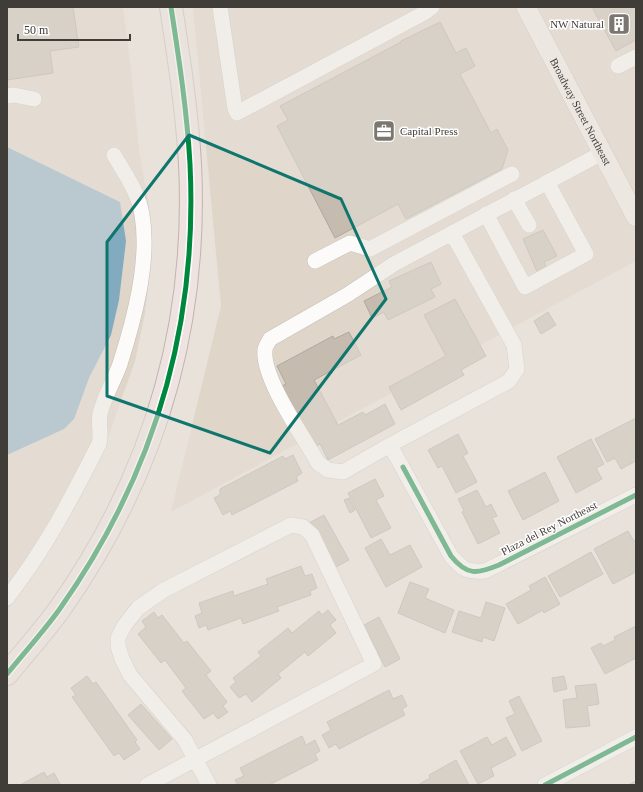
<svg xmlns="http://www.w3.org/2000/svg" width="643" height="792" font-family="'Times New Roman',serif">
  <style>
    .built { fill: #dfd5c8 }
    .water { fill: #82abc0 }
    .building { fill: #c5bcaf; stroke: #ada9a3 }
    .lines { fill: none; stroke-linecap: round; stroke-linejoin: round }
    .minor-casing { stroke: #c4bfba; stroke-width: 16 }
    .major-casing { stroke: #c1b4ae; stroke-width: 20 }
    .highway-casing { stroke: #c1b4ae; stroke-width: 24 }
    .minor { stroke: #fcfbfa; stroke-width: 15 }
    .major { stroke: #f4edea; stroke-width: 19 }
    .highway { stroke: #eee3e0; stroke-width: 22 }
    .cycleway-casing { stroke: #fff; stroke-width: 8 }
    .cycleway { stroke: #00873e; stroke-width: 5 }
    .marked { fill: none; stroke: #0f766e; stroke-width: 3; stroke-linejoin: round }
    .labels { text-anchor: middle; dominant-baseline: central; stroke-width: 3; stroke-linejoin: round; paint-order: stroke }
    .poi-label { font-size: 11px; fill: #403c37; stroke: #fff; text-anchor: end }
    .street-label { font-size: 11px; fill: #403c37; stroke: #fff }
  </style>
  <rect width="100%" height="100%" fill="#e8e2db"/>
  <g class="built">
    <path d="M 7,7 L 123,7 L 131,70 L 139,149 L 148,203 L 151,259 L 145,313 L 135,361 L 108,437 L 74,510 L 29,582 L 7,610 Z"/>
    <path d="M 193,7 L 636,7 L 636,261 L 171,512 L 221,306 Z"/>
  </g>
  <path class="water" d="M 7,147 L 120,202 L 126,241 L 119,300 L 111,335 L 89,378 L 74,419 L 64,429 L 7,455 Z"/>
  <g class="building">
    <path d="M 7,7 L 73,7 L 79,47 L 50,51 L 53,73 L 7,80 Z"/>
    <path d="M 592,7 L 636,7 L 636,40 L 616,51 Z"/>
    <path d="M 440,22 L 456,53 L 466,48 L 475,66 L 460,74 L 491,133 L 497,129 L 508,150 L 502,169 L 406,219 L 398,204 L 335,238 L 277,126 L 288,120 L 280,106 L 401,42 L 401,41 Z"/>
    <path d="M 543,230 L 557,256 L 544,262 L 547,270 L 538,274 L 523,239 Z"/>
    <path d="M 431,262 L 441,284 L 431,289 L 435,297 L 388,320 L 384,312 L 372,318 L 364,301 L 392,287 L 389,281 Z"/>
    <path d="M 455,299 L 486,356 L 461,370 L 464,375 L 401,410 L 389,387 L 446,356 L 424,315 Z"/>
    <path d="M 548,312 L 556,325 L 541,334 L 534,321 Z"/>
    <path d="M 349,332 L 361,355 L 314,380 L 338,425 L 363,412 L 365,415 L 385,404 L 395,424 L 328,460 L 320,444 L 313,448 L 280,387 L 286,384 L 277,366 L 333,336 L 334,339 Z"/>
    <path d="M 636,418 L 636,461 L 621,469 L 615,458 L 607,462 L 595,439 Z"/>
    <path d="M 458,434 L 468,453 L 463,456 L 477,482 L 456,493 L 442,466 L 438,468 L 428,450 Z"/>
    <path d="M 591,439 L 604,464 L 596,468 L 602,479 L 576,493 L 557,457 Z"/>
    <path d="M 293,455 L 302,473 L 296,477 L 298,481 L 232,515 L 230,511 L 223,515 L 214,498 L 220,495 L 220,489 L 283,456 L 285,459 Z"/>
    <path d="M 545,472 L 559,501 L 523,520 L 508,491 Z"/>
    <path d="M 375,479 L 384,496 L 376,500 L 391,528 L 371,538 L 348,493 Z"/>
    <path d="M 477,490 L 486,507 L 491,504 L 497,516 L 492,518 L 500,533 L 478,544 L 462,512 L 464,511 L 458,499 Z"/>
    <path d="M 349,498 L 355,510 L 350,513 L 344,500 Z"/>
    <path d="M 324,515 L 349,560 L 334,568 L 309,523 Z"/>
    <path d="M 628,531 L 634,541 L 636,540 L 636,572 L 613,584 L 594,549 Z"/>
    <path d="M 381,539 L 390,555 L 410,545 L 422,567 L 386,587 L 365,548 Z"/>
    <path d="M 591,552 L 603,574 L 560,597 L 548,576 Z"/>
    <path d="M 301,566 L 305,576 L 312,574 L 317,588 L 310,591 L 311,595 L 277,607 L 279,611 L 243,624 L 241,618 L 208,630 L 206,625 L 199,628 L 195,616 L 202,613 L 199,603 L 233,591 L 234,596 L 268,584 L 266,579 Z"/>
    <path d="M 545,577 L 560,604 L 544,613 L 543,610 L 518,624 L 506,604 L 531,590 L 529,586 Z"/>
    <path d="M 410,582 L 429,589 L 425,598 L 454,610 L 445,633 L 398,613 Z"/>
    <path d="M 486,602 L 505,608 L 494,641 L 483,637 L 482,642 L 452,632 L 459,611 L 481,618 Z"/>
    <path d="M 328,610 L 336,620 L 330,625 L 336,633 L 308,656 L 305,652 L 278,674 L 281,678 L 252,702 L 246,694 L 239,698 L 230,687 L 236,682 L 233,678 L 261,656 L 258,652 L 288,628 L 292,633 L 319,611 L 322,615 Z"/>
    <path d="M 154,612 L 158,618 L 162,615 L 184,643 L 187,641 L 211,671 L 206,675 L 227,702 L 223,706 L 228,712 L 218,719 L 213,713 L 204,719 L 182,691 L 186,688 L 165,660 L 161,663 L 138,634 L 146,627 L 142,621 Z"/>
    <path d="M 379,617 L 400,659 L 385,667 L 364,625 Z"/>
    <path d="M 636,626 L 636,658 L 605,674 L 591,648 L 601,643 L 603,646 L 615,640 L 614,637 Z"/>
    <path d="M 87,676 L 93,684 L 96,682 L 137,740 L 135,742 L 140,749 L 124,760 L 119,753 L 114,756 L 72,697 L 76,695 L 71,688 Z"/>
    <path d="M 564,676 L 567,689 L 554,692 L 552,678 Z"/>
    <path d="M 596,684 L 599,704 L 587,706 L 590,726 L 566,728 L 563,700 L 577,698 L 575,686 Z"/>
    <path d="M 389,690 L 393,699 L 402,695 L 407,706 L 402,709 L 405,715 L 339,749 L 336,744 L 329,748 L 322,735 L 331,730 L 327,722 Z"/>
    <path d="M 519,696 L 542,741 L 522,751 L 506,718 L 515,714 L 509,701 Z"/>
    <path d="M 141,704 L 172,739 L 159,750 L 128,715 Z"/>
    <path d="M 302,736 L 306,745 L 315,740 L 320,751 L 315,754 L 318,760 L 269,785 L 238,785 L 235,780 L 244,776 L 240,768 Z"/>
    <path d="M 487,737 L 492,745 L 506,737 L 516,755 L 491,768 L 494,776 L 478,784 L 460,751 Z"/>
    <path d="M 456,760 L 469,785 L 418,785 L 430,778 L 429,775 Z"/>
    <path d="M 44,772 L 47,777 L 54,773 L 60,784 L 20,785 Z"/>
    <path d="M 636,781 L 636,785 L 628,785 Z"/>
  </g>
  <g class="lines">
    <g class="minor-casing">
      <g id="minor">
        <path d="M 220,7 L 235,109"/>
        <path d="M 618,66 L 636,57"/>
        <path d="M 7,96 L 14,95 L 34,99"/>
        <path d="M 237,113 L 424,13 L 432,7"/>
        <path d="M 514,199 L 529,225"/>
        <path d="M 486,214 L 525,287 L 586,254 L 547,182"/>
        <path d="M 452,233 L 602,153"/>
        <path d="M 315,261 L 350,243 L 370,249 L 512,174"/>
        <path d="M 390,445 L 343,472 L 328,470 L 318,463 C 304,437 262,379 265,350 C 265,347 268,343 270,339 L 347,295 L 394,264 L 452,233 L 514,345 L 517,369 L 509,381 L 390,445 L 451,556 C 463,570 467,572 485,571 L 636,495"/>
        <path d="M 7,598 C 46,548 71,499 99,444 C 102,434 98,424 100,414 C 104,397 114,381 120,364 C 134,320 150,261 142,215 C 139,193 125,174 114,155"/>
        <path d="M 147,785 L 374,664 L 312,535 L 303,527 L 291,525 L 164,590 L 138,608 L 124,626 L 118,638 L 118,646 L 122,659 L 130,675 L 185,740 L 209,785"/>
        <path d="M 545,785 L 636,737"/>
      </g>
    </g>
    <g class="major-casing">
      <g id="major">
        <path id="s1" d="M 526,7 L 636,217"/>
      </g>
    </g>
    <g class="highway-casing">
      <path id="highway" d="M 7,674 C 24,653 43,632 59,610 C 153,477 198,327 190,164 C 187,111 179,59 171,7"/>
    </g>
    <use href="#minor" class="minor"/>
    <use href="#major" class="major"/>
    <use href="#highway" class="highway"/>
    <g class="cycleway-casing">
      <g id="cycleway">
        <path d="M 403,467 L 451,556 C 467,576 477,574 499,565 L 636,495"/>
        <path d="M 7,674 C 24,653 43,632 59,610 C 153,477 198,327 190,164 C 187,111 179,59 171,7"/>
        <path d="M 545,785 L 636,737"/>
      </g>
    </g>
    <use href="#cycleway" class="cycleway"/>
  </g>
  <path d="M0 0H643V792H0ZM 189,135 L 341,199 L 386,299 L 270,453 L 107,396 L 107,242 Z" fill="#e8e2db" fill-opacity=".55" fill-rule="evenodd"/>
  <path class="marked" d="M 189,135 L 341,199 L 386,299 L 270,453 L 107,396 L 107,242 Z"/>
  <defs>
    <g id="building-square" transform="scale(1.15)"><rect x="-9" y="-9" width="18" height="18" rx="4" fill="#7b7670" stroke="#fff"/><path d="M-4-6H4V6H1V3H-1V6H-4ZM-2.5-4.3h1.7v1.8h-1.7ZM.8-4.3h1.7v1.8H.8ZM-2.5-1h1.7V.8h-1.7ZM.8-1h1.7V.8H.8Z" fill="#fff"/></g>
    <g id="office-square" transform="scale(1.15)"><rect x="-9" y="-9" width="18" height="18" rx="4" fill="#7b7670" stroke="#fff"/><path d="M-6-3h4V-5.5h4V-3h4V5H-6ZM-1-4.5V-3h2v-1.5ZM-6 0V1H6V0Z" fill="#fff"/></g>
  </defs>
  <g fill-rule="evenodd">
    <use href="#building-square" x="619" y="24"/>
    <use href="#office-square" x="384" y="131"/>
  </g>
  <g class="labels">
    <g class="poi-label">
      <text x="604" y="24">NW Natural</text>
      <text x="400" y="131" text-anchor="start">Capital Press</text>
    </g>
    <g class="street-label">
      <text stroke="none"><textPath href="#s1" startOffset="118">Broadway Street Northeast</textPath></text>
      <text transform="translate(549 528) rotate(-27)">Plaza del Rey Northeast</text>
    </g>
  </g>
  <rect width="643" height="792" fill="none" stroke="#403c37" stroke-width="16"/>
  <path d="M18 34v6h112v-6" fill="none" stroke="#403c37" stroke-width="2"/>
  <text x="24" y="34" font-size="12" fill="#403c37" stroke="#ffffff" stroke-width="3" paint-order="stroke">50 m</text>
</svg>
